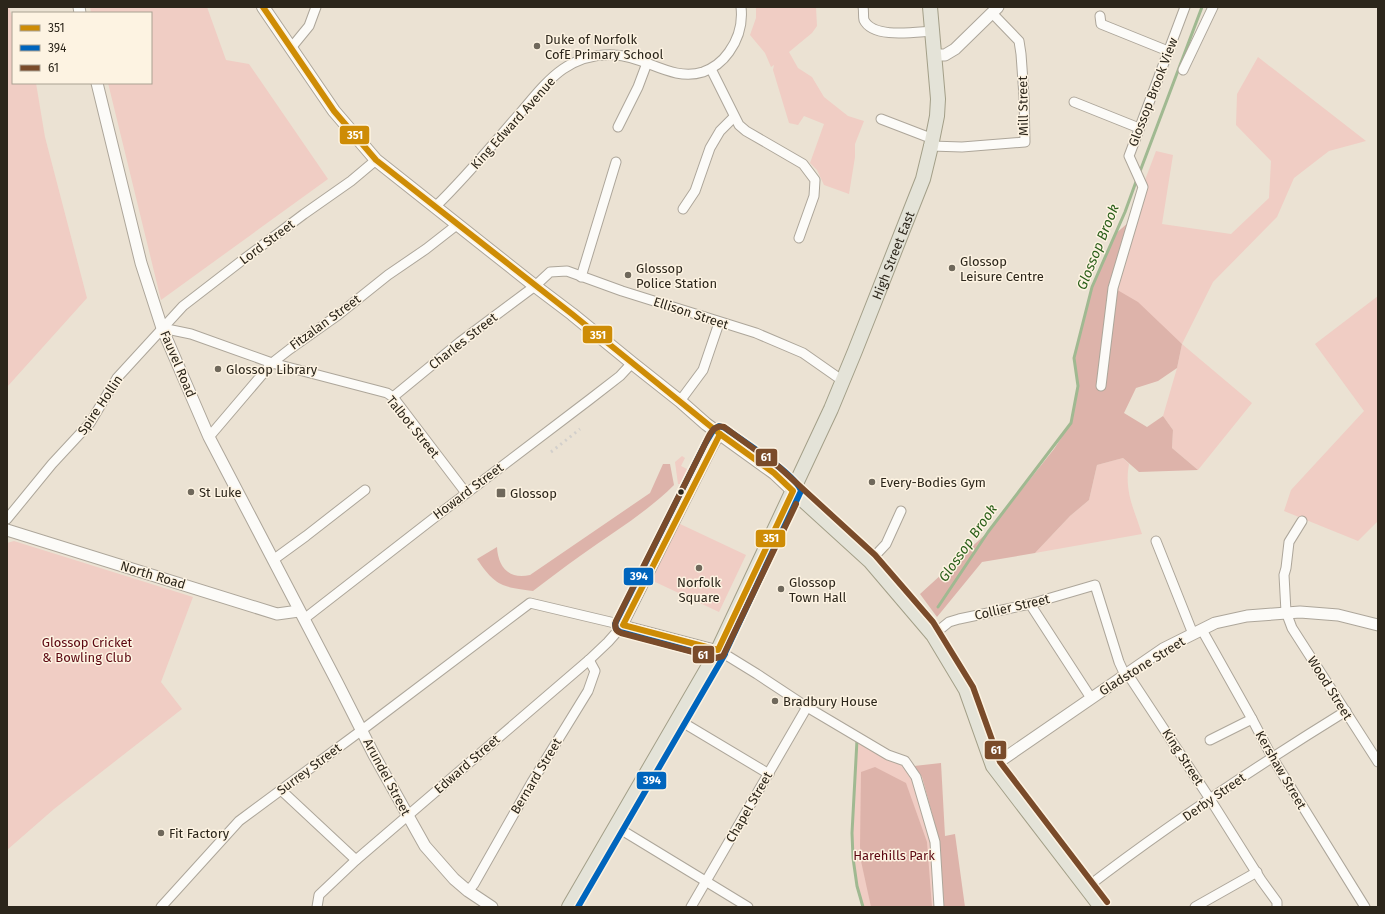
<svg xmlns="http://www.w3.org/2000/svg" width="1385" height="914" font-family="'Fira Sans',sans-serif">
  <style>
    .green { fill: #f0cdc4 }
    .forest { fill: #ddb3aa }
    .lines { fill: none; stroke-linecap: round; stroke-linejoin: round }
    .stream { stroke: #a0b991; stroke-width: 3 }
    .minor-casing { stroke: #ada69a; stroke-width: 11 }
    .tertiary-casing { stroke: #ada69a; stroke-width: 13 }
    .secondary-casing { stroke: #ada69a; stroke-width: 14 }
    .primary-casing { stroke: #a39f88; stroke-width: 16 }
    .minor { stroke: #fcfbf8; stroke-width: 9 }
    .tertiary { stroke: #fcfbf8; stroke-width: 11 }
    .secondary { stroke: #fcfbf8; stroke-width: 12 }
    .primary { stroke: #e4e3d8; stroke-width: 14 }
    .rail { stroke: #d2cfcb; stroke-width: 3; stroke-dasharray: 2 4; stroke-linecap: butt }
    .bus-1-casing { stroke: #fdf3e2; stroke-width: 9 }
    .bus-2-casing { stroke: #fdf3e2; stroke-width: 9 }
    .bus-3-casing { stroke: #fdf3e2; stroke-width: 9 }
    .bus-1 { stroke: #ce8c05; stroke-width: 6 }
    .bus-2 { stroke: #0065bd; stroke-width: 6 }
    .bus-3 { stroke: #7a4b2a; stroke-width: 6 }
    .poi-dot { fill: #6f685b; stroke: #fdf3e2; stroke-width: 1.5 }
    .bus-dot { fill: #2c261b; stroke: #fdf3e2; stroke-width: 1.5 }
    .labels { text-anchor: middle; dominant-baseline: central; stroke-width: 3; stroke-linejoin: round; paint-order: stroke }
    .poi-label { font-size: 13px; fill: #2c261b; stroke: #fdf3e2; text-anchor: start }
    .street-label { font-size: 13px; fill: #2c261b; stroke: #fdf3e2 }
    .park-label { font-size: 13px; fill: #5c0711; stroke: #fdf3e2 }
    .water-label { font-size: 14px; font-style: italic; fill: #295e18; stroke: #fdf3e2 }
    .line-badge { stroke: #fdf3e2; stroke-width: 1.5 }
    .badge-label { font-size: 11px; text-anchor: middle; font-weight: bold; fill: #fff }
  </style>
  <rect width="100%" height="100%" fill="#ebe2d3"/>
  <g class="green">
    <path d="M 7,7 L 9,7 L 13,20 L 13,83 L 36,83 L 45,137 L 87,298 L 7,387 Z"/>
    <path d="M 90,7 L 207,7 L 226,60 L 249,64 L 328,179 L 161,300 L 108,83 L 151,83 L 151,13 L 91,13 Z"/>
    <path d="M 756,7 L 816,7 L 817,26 L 812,33 L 789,52 L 798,68 L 812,77 L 824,97 L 848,116 L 864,121 L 855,144 L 855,157 L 849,194 L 824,185 L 817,170 L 810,163 L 824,124 L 804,116 L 798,125 L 789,123 L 773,70 L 774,65 L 771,67 L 765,53 L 750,35 L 756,18 Z"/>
    <path d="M 1258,57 L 1366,141 L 1329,151 L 1294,178 L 1277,217 L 1213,282 L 1182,344 L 1252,403 L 1198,470 L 1172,448 L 1173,430 L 1163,416 L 1177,368 L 1182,344 L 1113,288 L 1129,222 L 1156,151 L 1173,155 L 1162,224 L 1231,234 L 1269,198 L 1271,161 L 1236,125 L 1237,94 Z"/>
    <path d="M 1378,296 L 1378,521 L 1358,541 L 1284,511 L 1291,490 L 1364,411 L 1315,344 Z"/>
    <path d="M 682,456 L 685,458 L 681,466 L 687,469 L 680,484 L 678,484 L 675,462 Z"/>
    <path d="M 1123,458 L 1129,464 C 1124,491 1134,509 1142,534 L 1035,553 L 1070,516 L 1089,500 L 1097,465 Z"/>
    <path d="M 678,523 L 746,555 L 719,612 L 651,580 Z"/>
    <path d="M 14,541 L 193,597 L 161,682 L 182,709 L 54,809 L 7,850 L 7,543 Z"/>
    <path d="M 858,736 L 905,761 L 916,777 L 935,842 L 939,907 L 863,907 L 857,886 L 853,858 L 852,833 Z"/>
  </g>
  <g class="forest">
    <path d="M 1129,222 L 1114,288 L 1138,302 L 1182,344 L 1177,368 L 1158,381 L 1136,388 L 1124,413 L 1147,427 L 1163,416 L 1173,430 L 1172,448 L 1198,470 L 1139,472 L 1123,458 L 1097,465 L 1089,500 L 1070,516 L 1035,553 L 982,562 L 937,617 L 920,594 L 988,532 L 1054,449 L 1071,423 L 1078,386 L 1074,358 L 1092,287 L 1114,235 Z"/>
    <path d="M 663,464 L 670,464 L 674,485 C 646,513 612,533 580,556 C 564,567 549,579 533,591 C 502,587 495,586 477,559 L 497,547 C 498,567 509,580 530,575 L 650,493 Z"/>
    <path d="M 941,763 L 945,836 L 955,834 L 965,907 L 944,907 L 939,839 L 922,777 L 914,766 Z"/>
    <path d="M 875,767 L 906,783 L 927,842 L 932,907 L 871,907 L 861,861 L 860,846 L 861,772 Z"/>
  </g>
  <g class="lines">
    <g class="stream">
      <path d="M 1139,174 L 1202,7"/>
      <path d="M 938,607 L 988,532 L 1071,423 L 1078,386 L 1074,358 L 1092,287 L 1125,212 L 1137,179"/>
      <path d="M 857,740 L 852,833 L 853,858 L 857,886 L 863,907"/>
    </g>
    <g class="minor-casing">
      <g id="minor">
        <path d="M 863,7 C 864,11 863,16 864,20 C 873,39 915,32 932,31"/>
        <path d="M 1100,16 L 1101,24 L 1168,51"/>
        <path d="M 291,48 L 309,26 L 316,7"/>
        <path d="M 711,69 L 739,125 L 746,131 L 803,164 L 815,180 L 814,196 L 799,238"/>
        <path d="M 1183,70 L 1213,7"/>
        <path d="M 1074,102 L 1139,128"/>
        <path d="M 881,119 L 933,139"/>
        <path d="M 618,127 L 638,87 L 647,63"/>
        <path d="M 931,146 L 962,147 L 1025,142 L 1024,96 L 1021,54 L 1019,41 L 992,13"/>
        <path d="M 436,206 C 466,177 493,144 521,112 C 534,97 547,80 563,69 C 578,59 597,54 615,55 C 645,56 672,82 703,72 C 714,68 722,62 729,52 C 739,38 743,24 741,7"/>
        <path d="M 683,209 L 695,191 L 710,148 L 720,131 L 734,117"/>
        <path d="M 581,277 L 616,162"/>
        <path d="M 162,328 L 191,334 L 272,363 L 387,393 L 393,397 L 466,493"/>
        <path d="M 1101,386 L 1113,288 L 1143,187 L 1129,156 L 1185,7"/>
        <path d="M 393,397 L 460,342 L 535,286 L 550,272 L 567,271 L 622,291 L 756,333 L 803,353 L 843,381"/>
        <path d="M 680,401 L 703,370 L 719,323"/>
        <path d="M 209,437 L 272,363 L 290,349 L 338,315 L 388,275 L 426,249 L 458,224"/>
        <path d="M 7,519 L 52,464 L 90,423 L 117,378 L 183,306 L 240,262 L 304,214 L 351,181 L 376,160"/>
        <path d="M 1302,521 L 1289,542 L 1286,568 L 1284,575 L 1286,612 L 1292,628 L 1378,762"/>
        <path d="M 1156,541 L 1193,634"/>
        <path d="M 273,560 L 306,536 L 365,490"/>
        <path d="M 870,561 L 886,544 L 901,511"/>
        <path d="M 1030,604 L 1091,698"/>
        <path d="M 304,619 L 443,511 L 589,400 L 620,376 L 632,363"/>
        <path d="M 1202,630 L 1252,719 L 1272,757 L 1365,907"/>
        <path d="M 933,635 L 949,622 L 959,619 L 1030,604 L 1095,585 L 1119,662 L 1125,675"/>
        <path d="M 1127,673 L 1210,799 L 1261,880 L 1277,902 L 1277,907"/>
        <path d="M 677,719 L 769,774"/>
        <path d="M 1210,740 L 1252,719"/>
        <path d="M 281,790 L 356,860"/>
        <path d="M 615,826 L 748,907"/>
        <path d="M 1086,888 C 1169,824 1257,766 1346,711"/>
        <path d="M 468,891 L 474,884 L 532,782 L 588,691 L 595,671 L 589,660"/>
        <path d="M 161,907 L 239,821 L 362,730 L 530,603 L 623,625 L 718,650 L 757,674 L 807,707 L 888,755 L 905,761 L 916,777 L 935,842 L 939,907"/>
        <path d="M 317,907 L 319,895 L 356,860 L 589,660 L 608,642 L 623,625 L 712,448 L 720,434"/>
        <path d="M 691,907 L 807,707"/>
        <path d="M 1195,907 L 1257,872"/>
      </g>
    </g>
    <g class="tertiary-casing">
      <g id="tertiary">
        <path d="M 79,7 L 80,13"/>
        <path d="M 935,55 L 945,55 L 955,49 L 998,7"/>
        <path d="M 97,83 L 141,263 L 162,328 L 209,437 L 337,682 L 374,755 L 425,846 L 454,879 L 468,891 L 492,907"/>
        <path d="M 7,530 L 277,614 L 299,611"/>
        <path d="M 993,766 L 1163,649 L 1215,623 L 1247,616 L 1300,612 L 1338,615 L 1378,625"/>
      </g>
    </g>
    <g class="secondary-casing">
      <path id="secondary" d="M 263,7 L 334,111 L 376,160 L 535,286 L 572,314 L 632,363 L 680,401 L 706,424 L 774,473 L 793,491"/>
    </g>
    <g class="primary-casing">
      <g id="primary">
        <path d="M 793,491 L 870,561 L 933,635 L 966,690 L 993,766 L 1101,907"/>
        <path id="s1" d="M 569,907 L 718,650 L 831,409 L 855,351 L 923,179 L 931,146 L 937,116 L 938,99 L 930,7"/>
      </g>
    </g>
    <use href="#minor" class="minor"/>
    <use href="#tertiary" class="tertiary"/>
    <use href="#secondary" class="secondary"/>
    <use href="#primary" class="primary"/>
    <path class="rail" d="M 551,452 L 580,429"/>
    <g class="bus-1-casing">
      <g id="bus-1">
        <path d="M 263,7 L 334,111 L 376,160 L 572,314 L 720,434"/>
        <path d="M 720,434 L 774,473 L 793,491 L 718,650 L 623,625 Z"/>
      </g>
    </g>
    <g class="bus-2-casing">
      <g id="bus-2">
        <path d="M 706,655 L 620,632 L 616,629 L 615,624 L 705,444 L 714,429 L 719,426 L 725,428 C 739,438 798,476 801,491 L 725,653"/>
        <path d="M 578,907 L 725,654"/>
      </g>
    </g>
    <g class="bus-3-casing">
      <path id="bus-3" d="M 796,504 L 723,656 L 716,658 L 621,633 C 616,631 614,627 616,621 L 705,444 C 709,436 713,424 724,427 L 779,467 L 875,555 L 933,622 L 973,687 L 1000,762 L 1107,902"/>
    </g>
    <use href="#bus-1" class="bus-1"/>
    <use href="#bus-2" class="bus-2"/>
    <use href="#bus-3" class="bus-3"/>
  </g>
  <g class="poi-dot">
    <circle cx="537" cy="46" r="4"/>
    <circle cx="952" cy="268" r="4"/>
    <circle cx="628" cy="275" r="4"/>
    <circle cx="218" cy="369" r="4"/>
    <circle cx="872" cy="482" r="4"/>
    <circle cx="191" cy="492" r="4"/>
    <rect x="496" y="488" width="10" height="10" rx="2"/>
    <circle cx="699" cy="568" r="4"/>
    <circle cx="781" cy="589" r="4"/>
    <circle cx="775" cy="701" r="4"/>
    <circle cx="161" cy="833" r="4"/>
  </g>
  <circle class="bus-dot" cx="681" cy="492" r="3.5"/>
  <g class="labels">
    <g class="poi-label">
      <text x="545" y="39">Duke of Norfolk<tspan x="545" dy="15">CofE Primary School</tspan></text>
      <text x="960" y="261">Glossop<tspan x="960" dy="15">Leisure Centre</tspan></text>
      <text x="636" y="268">Glossop<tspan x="636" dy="15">Police Station</tspan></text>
      <text x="226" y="369">Glossop Library</text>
      <text x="880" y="482">Every-Bodies Gym</text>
      <text x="199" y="492">St Luke</text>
      <text x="510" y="493">Glossop</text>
      <text x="699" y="582" text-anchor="middle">Norfolk<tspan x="699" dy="15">Square</tspan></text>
      <text x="789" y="582">Glossop<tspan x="789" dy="15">Town Hall</tspan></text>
      <text x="783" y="701">Bradbury House</text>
      <text x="169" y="833">Fit Factory</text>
    </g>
    <g class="street-label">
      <text transform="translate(1153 92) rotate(-69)">Glossop Brook View</text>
      <text transform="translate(1023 106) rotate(-91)">Mill Street</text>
      <text transform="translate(513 123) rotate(-48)">King Edward Avenue</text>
      <text transform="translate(267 242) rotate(-37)">Lord Street</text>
      <text stroke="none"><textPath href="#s1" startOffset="729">High Street East</textPath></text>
      <text transform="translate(691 313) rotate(18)">Ellison Street</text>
      <text transform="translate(325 322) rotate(-36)">Fitzalan Street</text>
      <text transform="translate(463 341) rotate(-38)">Charles Street</text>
      <text transform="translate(178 364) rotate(67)">Fauvel Road</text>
      <text transform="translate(100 405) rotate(-56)">Spire Hollin</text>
      <text transform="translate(413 427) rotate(51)">Talbot Street</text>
      <text transform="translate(468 491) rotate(-37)">Howard Street</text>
      <text transform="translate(153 575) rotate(17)">North Road</text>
      <text transform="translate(1012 607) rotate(-13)">Collier Street</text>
      <text transform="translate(1142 666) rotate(-32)">Gladstone Street</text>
      <text transform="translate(1330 688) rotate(58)">Wood Street</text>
      <text transform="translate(1183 757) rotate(57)">King Street</text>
      <text transform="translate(467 764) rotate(-41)">Edward Street</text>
      <text transform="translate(309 769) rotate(-37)">Surrey Street</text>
      <text transform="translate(1281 770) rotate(60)">Kershaw Street</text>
      <text transform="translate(536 776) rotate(-59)">Bernard Street</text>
      <text transform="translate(387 777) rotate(62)">Arundel Street</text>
      <text transform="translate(1214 797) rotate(-35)">Derby Street</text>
      <text transform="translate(749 807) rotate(-60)">Chapel Street</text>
    </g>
    <g class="park-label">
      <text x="87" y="642">Glossop Cricket<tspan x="87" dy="15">&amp; Bowling Club</tspan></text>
      <text x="894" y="855">Harehills Park</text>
    </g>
    <g class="water-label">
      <text transform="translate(1098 247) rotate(-68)">Glossop Brook</text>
      <text transform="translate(968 543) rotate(-55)">Glossop Brook</text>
    </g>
  </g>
  <g class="line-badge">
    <rect x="339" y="125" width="31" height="20" rx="4" fill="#ce8c05"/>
    <rect x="582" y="325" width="31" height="19" rx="4" fill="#ce8c05"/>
    <rect x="755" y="448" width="23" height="19" rx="4" fill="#7a4b2a"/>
    <rect x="755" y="529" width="31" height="19" rx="4" fill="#ce8c05"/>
    <rect x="623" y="567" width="31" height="19" rx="4" fill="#0065bd"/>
    <rect x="692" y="645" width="23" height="19" rx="4" fill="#7a4b2a"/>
    <rect x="984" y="740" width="23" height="20" rx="4" fill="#7a4b2a"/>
    <rect x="636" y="771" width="31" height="19" rx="4" fill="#0065bd"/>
  </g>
  <g class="badge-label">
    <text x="355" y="139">351</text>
    <text x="598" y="339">351</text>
    <text x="766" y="461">61</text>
    <text x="771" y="542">351</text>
    <text x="639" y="580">394</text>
    <text x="703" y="659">61</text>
    <text x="996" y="754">61</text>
    <text x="652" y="784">394</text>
  </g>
  <rect width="1385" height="914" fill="none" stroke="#2c261b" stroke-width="16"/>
  <rect x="12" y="12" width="140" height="72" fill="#fdf3e2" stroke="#a9a192"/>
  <rect x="20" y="25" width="20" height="6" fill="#ce8c05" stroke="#a9a192"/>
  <text x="48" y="32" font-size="12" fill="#2c261b">351</text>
  <rect x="20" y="45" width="20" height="6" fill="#0065bd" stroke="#a9a192"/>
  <text x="48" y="52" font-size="12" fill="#2c261b">394</text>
  <rect x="20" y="65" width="20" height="6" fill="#7a4b2a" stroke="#a9a192"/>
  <text x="48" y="72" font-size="12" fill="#2c261b">61</text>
</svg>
